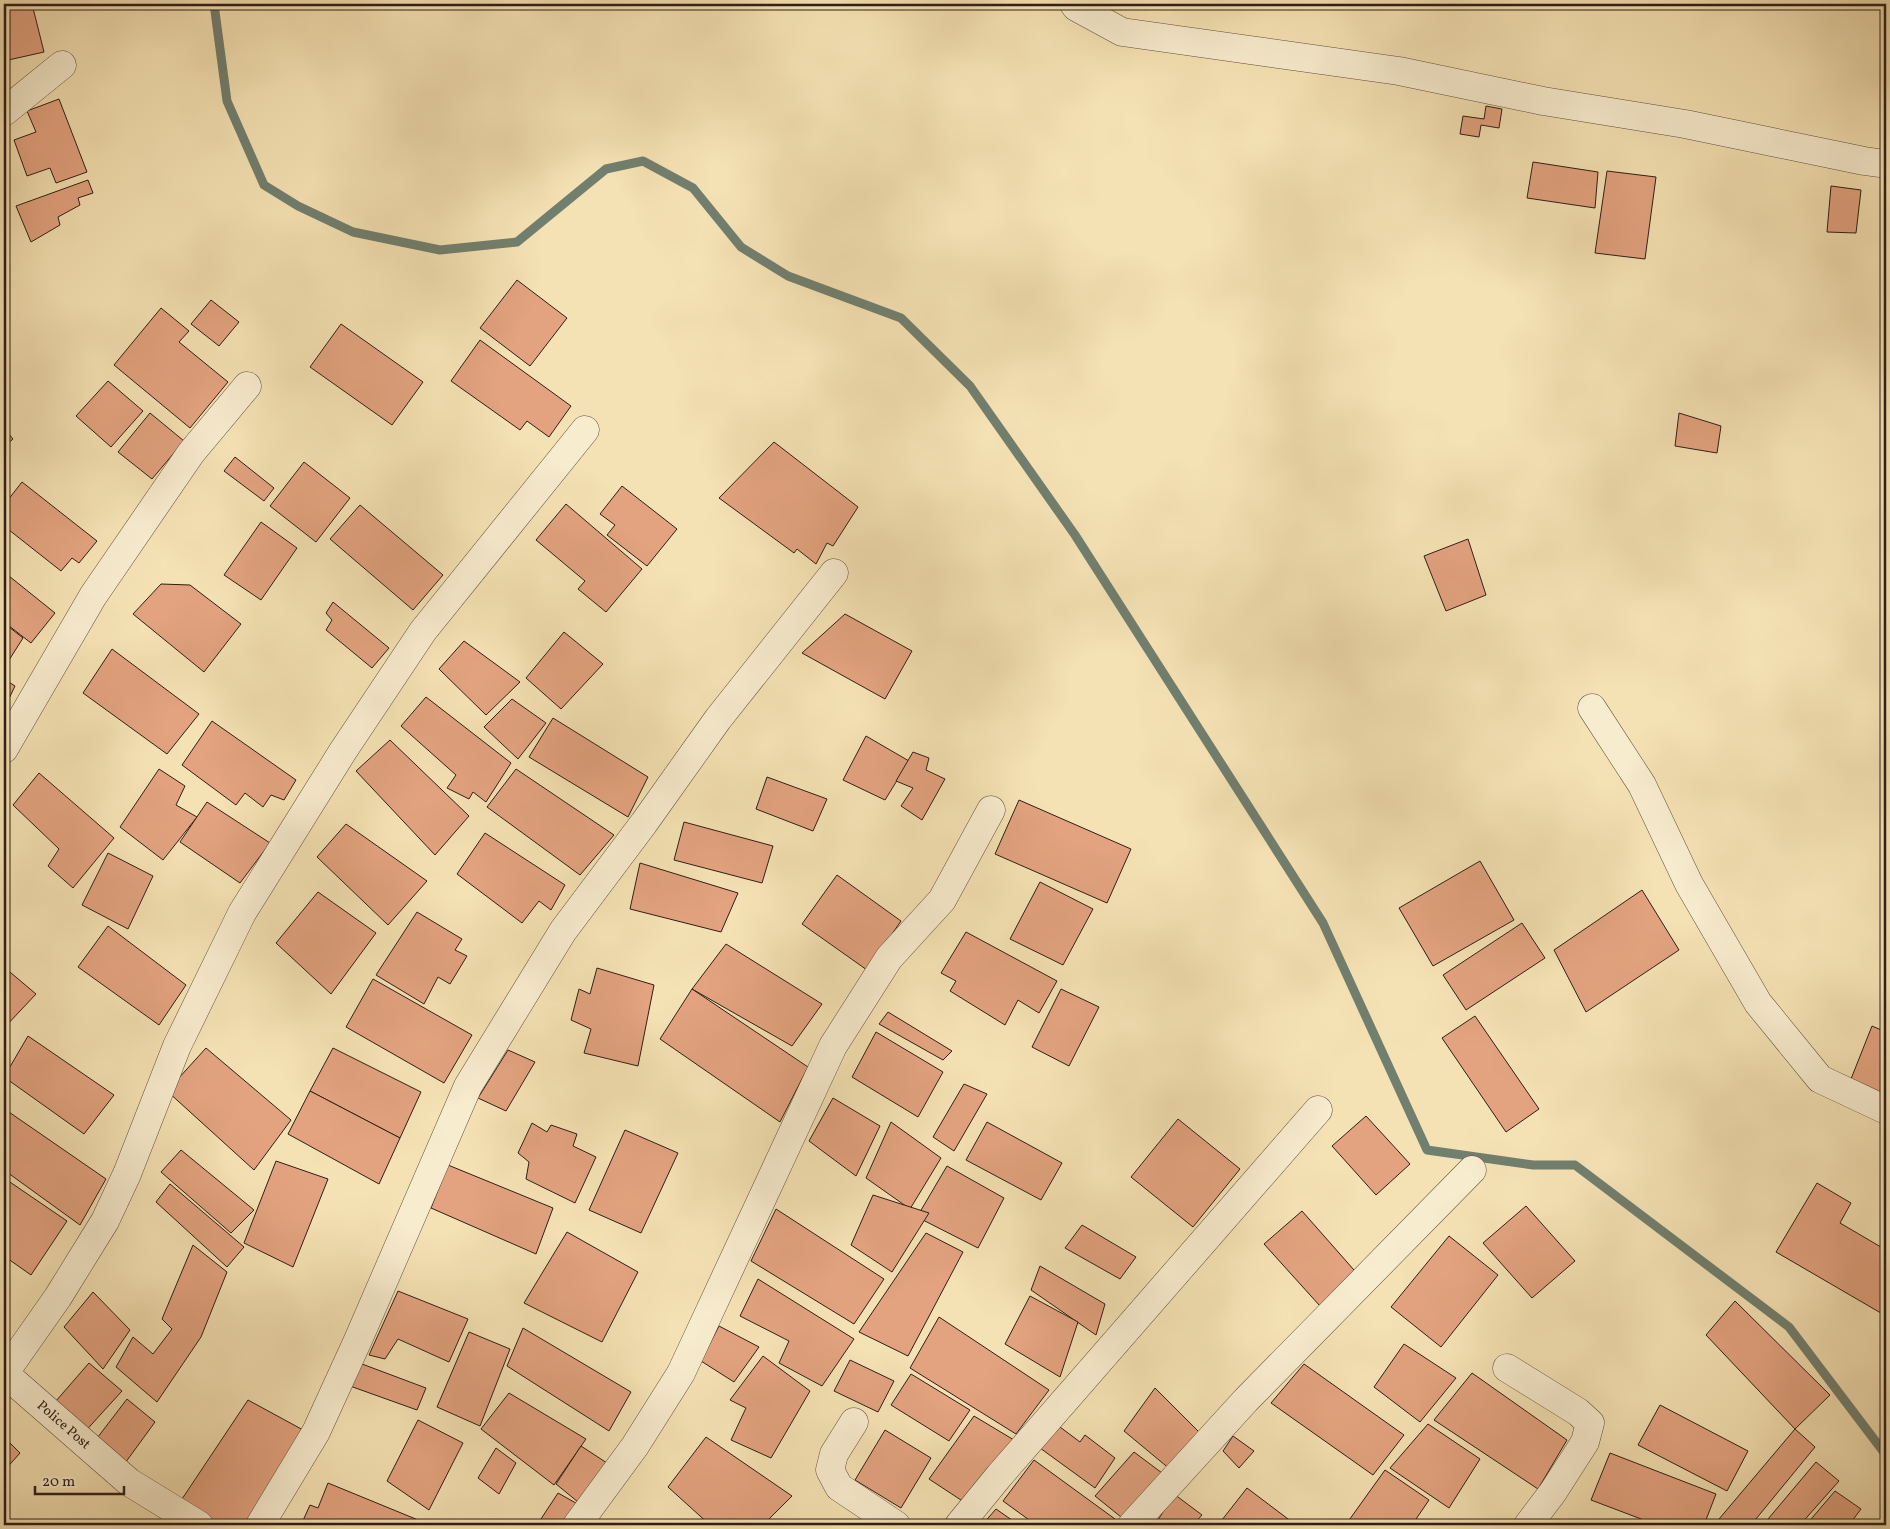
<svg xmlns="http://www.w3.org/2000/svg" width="1890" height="1529" font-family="Vollkorn,serif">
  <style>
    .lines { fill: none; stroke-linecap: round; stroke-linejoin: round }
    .stream { stroke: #717f6e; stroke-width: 9 }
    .building { fill: #e3a380; stroke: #2f1e15 }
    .minor-casing { stroke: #604f3d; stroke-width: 29 }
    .minor { stroke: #f8ecce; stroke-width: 28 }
    .labels { text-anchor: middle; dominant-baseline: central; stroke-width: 5; stroke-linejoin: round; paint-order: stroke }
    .street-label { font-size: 14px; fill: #2f1e15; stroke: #f8ecce }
  </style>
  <rect width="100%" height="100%" fill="#f5e2b4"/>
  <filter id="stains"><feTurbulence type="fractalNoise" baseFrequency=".004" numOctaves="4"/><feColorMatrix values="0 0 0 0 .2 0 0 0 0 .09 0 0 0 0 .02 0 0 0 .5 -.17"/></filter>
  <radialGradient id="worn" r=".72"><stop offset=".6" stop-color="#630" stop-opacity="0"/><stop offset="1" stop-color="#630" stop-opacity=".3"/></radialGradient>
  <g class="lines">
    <path class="stream" d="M 214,4 L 227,101 L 264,185 L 298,206 L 353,232 L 440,250 L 517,242 L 606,169 L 643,161 L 693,188 L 741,247 L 788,276 L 901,318 L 970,386 L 1075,535 L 1323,923 L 1427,1150 L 1533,1165 L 1575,1165 L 1789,1327 L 1886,1455"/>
  </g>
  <g class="building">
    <path d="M 4,4 L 32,4 L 44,52 L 4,61 Z"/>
    <path d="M 59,99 L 87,172 L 56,183 L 50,168 L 27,176 L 14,140 L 36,132 L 27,111 Z"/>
    <path d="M 1486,106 L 1502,109 L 1499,128 L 1481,125 L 1479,137 L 1460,134 L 1463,116 L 1484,119 Z"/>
    <path d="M 1533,162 L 1598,172 L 1595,208 L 1527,198 Z"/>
    <path d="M 1607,171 L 1656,177 L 1645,259 L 1595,253 Z"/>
    <path d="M 88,180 L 93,193 L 78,198 L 80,205 L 58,217 L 60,225 L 31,242 L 16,206 Z"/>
    <path d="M 1831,186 L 1861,190 L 1856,233 L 1827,232 Z"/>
    <path d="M 517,280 L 567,318 L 530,366 L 480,328 Z"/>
    <path d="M 211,300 L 239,322 L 219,346 L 191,324 Z"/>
    <path d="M 161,308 L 189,331 L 179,342 L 228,382 L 190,428 L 114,365 Z"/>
    <path d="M 341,324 L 423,382 L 392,425 L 310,367 Z"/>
    <path d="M 480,340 L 571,406 L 549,437 L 527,421 L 520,430 L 451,381 Z"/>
    <path d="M 108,381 L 143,411 L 111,447 L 76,416 Z"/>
    <path d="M 150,413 L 184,441 L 152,479 L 118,452 Z"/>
    <path d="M 1679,413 L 1721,426 L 1717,453 L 1675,446 Z"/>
    <path d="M 4,428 L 13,439 L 4,447 Z"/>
    <path d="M 774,442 L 858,507 L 833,546 L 827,543 L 816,564 L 797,549 L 794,553 L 719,498 Z"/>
    <path d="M 235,457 L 274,488 L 264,501 L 224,471 Z"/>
    <path d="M 304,462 L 350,498 L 316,542 L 270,506 Z"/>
    <path d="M 22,482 L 97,541 L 79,563 L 72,558 L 61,571 L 4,526 L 4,505 Z"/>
    <path d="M 622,486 L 677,529 L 647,566 L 607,535 L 615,525 L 600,514 Z"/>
    <path d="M 566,504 L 642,569 L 606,612 L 578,589 L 585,581 L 536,540 Z"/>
    <path d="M 360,505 L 443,575 L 413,610 L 330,539 Z"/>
    <path d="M 261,522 L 297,548 L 261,600 L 224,575 Z"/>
    <path d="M 1468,539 L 1486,595 L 1446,611 L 1424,556 Z"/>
    <path d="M 4,572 L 55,613 L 31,643 L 4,622 Z"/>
    <path d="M 161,584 L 190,585 L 241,624 L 204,672 L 133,614 Z"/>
    <path d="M 333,602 L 389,648 L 372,668 L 326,630 L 332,620 L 326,613 Z"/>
    <path d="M 845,614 L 912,651 L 885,699 L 802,653 Z"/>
    <path d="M 4,623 L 23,638 L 4,668 Z"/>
    <path d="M 564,632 L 603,664 L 561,709 L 526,678 Z"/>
    <path d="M 464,641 L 520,682 L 486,715 L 439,669 Z"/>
    <path d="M 112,649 L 199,714 L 167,754 L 83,693 Z"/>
    <path d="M 4,679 L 15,686 L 4,709 Z"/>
    <path d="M 426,697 L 511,763 L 486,802 L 473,792 L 469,799 L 447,788 L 456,775 L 401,726 Z"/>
    <path d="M 512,699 L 546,723 L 518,759 L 484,727 Z"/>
    <path d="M 553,718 L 648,777 L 628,817 L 529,757 Z"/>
    <path d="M 212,721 L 296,780 L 284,800 L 271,795 L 263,807 L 245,793 L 236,805 L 182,765 Z"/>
    <path d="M 866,736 L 909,761 L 885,800 L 843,780 Z"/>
    <path d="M 390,740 L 469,816 L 435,855 L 356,771 Z"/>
    <path d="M 913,752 L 929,758 L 926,770 L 945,779 L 922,820 L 901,806 L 913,788 L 896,781 Z"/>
    <path d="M 159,769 L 185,786 L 176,805 L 197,817 L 163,860 L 120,827 Z"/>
    <path d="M 516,769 L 614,835 L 580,875 L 487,807 Z"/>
    <path d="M 39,773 L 114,838 L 73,888 L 48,866 L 59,849 L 13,805 Z"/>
    <path d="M 767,777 L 827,799 L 813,831 L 756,809 Z"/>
    <path d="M 1019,800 L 1131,849 L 1107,903 L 995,854 Z"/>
    <path d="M 207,802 L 270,843 L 240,883 L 180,842 Z"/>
    <path d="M 684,822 L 773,846 L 762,883 L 674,860 Z"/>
    <path d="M 346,824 L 427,881 L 388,925 L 317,857 Z"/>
    <path d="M 485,833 L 565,885 L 551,910 L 539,901 L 522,923 L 457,874 Z"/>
    <path d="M 108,853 L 153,876 L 128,929 L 82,905 Z"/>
    <path d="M 1480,861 L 1514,920 L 1433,966 L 1399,908 Z"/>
    <path d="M 640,863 L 738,893 L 721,932 L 630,909 Z"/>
    <path d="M 837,875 L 901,921 L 867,970 L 802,924 Z"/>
    <path d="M 1040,882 L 1093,909 L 1063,965 L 1010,939 Z"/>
    <path d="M 1642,890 L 1679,950 L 1586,1012 L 1554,950 Z"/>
    <path d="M 318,892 L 376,933 L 331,994 L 276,943 Z"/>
    <path d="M 417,912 L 462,939 L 455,950 L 467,956 L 450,984 L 438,977 L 424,1004 L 376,975 Z"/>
    <path d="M 1522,923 L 1545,958 L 1466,1010 L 1443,975 Z"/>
    <path d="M 108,926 L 186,985 L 159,1025 L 78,967 Z"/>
    <path d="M 966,932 L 1057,981 L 1039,1013 L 1018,1000 L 1005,1025 L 950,991 L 956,981 L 941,973 Z"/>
    <path d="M 726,944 L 822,1004 L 792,1046 L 692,989 Z"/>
    <path d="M 4,967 L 36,994 L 5,1027 L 4,1026 Z"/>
    <path d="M 597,968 L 654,985 L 638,1066 L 584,1053 L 591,1029 L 571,1020 L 579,989 L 590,994 Z"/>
    <path d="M 373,979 L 472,1035 L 444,1083 L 346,1027 Z"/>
    <path d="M 692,989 L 808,1067 L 780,1122 L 660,1039 Z"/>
    <path d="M 1061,989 L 1099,1007 L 1069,1066 L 1032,1047 Z"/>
    <path d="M 888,1012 L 952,1051 L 943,1060 L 879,1024 Z"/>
    <path d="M 1475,1016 L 1539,1109 L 1506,1132 L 1442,1038 Z"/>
    <path d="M 1872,1026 L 1886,1032 L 1886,1099 L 1849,1084 Z"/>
    <path d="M 876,1032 L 943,1072 L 918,1117 L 852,1077 Z"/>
    <path d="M 28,1036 L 114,1095 L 84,1134 L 4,1077 Z"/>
    <path d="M 206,1048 L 291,1120 L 254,1170 L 167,1091 Z"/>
    <path d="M 333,1048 L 421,1092 L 400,1138 L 310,1091 Z"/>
    <path d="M 508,1050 L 535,1062 L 506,1111 L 478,1098 Z"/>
    <path d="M 964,1084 L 987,1094 L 954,1151 L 933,1137 Z"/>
    <path d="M 310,1091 L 400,1138 L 379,1184 L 288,1134 Z"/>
    <path d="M 833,1098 L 880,1126 L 856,1176 L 809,1141 Z"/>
    <path d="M 6,1110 L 106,1179 L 80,1225 L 4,1170 L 4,1114 Z"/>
    <path d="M 1366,1116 L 1410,1164 L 1376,1195 L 1332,1146 Z"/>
    <path d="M 1178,1119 L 1240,1169 L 1193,1227 L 1131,1177 Z"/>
    <path d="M 891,1122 L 941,1158 L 910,1209 L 866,1178 Z"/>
    <path d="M 987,1122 L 1062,1163 L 1041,1200 L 966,1160 Z"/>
    <path d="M 532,1123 L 547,1132 L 551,1125 L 577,1134 L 573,1146 L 596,1157 L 575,1203 L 526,1179 L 529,1162 L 518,1153 Z"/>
    <path d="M 625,1130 L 678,1153 L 641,1233 L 589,1210 Z"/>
    <path d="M 181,1150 L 254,1210 L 231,1233 L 161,1172 Z"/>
    <path d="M 276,1161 L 328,1179 L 293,1267 L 244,1243 Z"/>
    <path d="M 448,1165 L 553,1208 L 536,1254 L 431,1208 Z"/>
    <path d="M 947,1166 L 1004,1198 L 978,1248 L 917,1217 Z"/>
    <path d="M 4,1178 L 67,1221 L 31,1275 L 4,1256 Z"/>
    <path d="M 1817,1183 L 1851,1203 L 1840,1223 L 1886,1250 L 1886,1316 L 1776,1252 Z"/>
    <path d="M 170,1184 L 244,1247 L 227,1267 L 156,1202 Z"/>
    <path d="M 873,1195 L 929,1213 L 892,1272 L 851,1245 Z"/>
    <path d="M 1526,1206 L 1575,1261 L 1532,1298 L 1483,1243 Z"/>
    <path d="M 776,1209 L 884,1279 L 854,1324 L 751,1261 Z"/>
    <path d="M 1302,1211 L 1354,1270 L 1320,1306 L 1264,1244 Z"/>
    <path d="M 1082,1225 L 1136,1257 L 1120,1279 L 1065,1248 Z"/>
    <path d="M 567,1232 L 638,1272 L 602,1342 L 524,1303 Z"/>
    <path d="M 926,1233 L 963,1252 L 908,1356 L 859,1332 Z"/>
    <path d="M 1449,1236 L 1498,1275 L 1441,1347 L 1391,1307 Z"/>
    <path d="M 193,1245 L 227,1272 L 201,1337 L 157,1402 L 116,1367 L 133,1337 L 153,1354 L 172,1329 L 162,1319 Z"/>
    <path d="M 1040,1266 L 1105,1304 L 1096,1335 L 1031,1290 Z"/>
    <path d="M 758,1279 L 854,1339 L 822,1386 L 779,1363 L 789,1341 L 740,1316 Z"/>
    <path d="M 398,1291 L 468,1319 L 449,1362 L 398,1339 L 385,1359 L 369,1355 Z"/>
    <path d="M 93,1292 L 130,1330 L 103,1369 L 64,1327 Z"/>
    <path d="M 1030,1296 L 1078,1322 L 1060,1377 L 1005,1344 Z"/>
    <path d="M 1735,1301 L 1830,1395 L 1795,1429 L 1706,1335 Z"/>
    <path d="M 939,1317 L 1049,1390 L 1016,1434 L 910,1368 Z"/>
    <path d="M 719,1326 L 759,1347 L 734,1382 L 701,1361 Z"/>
    <path d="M 523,1328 L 631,1392 L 609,1431 L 507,1366 Z"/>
    <path d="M 469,1332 L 510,1349 L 480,1426 L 437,1407 Z"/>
    <path d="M 1404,1344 L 1456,1378 L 1420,1422 L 1374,1387 Z"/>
    <path d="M 763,1356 L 810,1391 L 771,1458 L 731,1440 L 746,1408 L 730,1400 Z"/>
    <path d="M 850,1360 L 894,1381 L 878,1412 L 834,1391 Z"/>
    <path d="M 89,1363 L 122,1391 L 81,1436 L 49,1409 Z"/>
    <path d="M 362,1364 L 426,1388 L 417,1410 L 350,1386 Z"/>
    <path d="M 1304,1364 L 1404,1435 L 1373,1475 L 1271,1403 Z"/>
    <path d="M 1472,1373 L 1567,1440 L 1538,1489 L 1434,1420 Z"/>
    <path d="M 911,1374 L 970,1410 L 949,1441 L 891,1405 Z"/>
    <path d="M 1155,1388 L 1200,1433 L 1171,1470 L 1124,1431 Z"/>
    <path d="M 509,1393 L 586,1439 L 554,1485 L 481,1429 Z"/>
    <path d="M 127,1399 L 155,1422 L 120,1470 L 91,1446 Z"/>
    <path d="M 248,1400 L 305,1431 L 245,1525 L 216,1525 L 180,1502 Z"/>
    <path d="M 1660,1405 L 1748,1451 L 1727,1491 L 1638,1445 Z"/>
    <path d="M 974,1416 L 1014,1440 L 964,1502 L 929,1479 Z"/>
    <path d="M 418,1420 L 463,1443 L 429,1510 L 387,1481 Z"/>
    <path d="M 1428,1424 L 1480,1459 L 1449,1508 L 1390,1468 Z"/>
    <path d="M 1060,1427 L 1080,1442 L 1085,1435 L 1115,1458 L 1095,1488 L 1040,1448 Z"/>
    <path d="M 1795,1429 L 1815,1447 L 1751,1525 L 1714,1525 Z"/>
    <path d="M 885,1430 L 931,1458 L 901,1508 L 855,1480 Z"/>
    <path d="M 1233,1436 L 1254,1451 L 1239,1468 L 1223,1451 Z"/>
    <path d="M 4,1437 L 20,1453 L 4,1471 Z"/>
    <path d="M 706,1437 L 792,1496 L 763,1525 L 710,1525 L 668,1487 Z"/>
    <path d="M 581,1446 L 607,1463 L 578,1502 L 556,1484 Z"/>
    <path d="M 496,1448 L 516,1463 L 499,1494 L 478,1478 Z"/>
    <path d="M 1134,1452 L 1166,1476 L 1126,1521 L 1095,1496 Z"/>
    <path d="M 1610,1453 L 1716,1494 L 1704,1525 L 1657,1525 L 1591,1500 Z"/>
    <path d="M 1034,1460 L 1115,1519 L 1109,1525 L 1036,1525 L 1003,1501 Z"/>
    <path d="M 1816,1462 L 1839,1481 L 1800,1525 L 1763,1525 Z"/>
    <path d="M 1385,1470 L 1429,1500 L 1412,1525 L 1351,1525 L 1347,1523 Z"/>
    <path d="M 328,1483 L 423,1522 L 421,1525 L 301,1525 L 310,1505 L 318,1508 Z"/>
    <path d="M 1247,1488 L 1296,1525 L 1218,1525 Z"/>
    <path d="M 1835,1491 L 1861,1509 L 1849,1525 L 1806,1525 Z"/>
    <path d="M 558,1493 L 583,1507 L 570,1525 L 537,1525 Z"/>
    <path d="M 1174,1494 L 1202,1515 L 1193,1525 L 1155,1525 Z"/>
    <path d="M 996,1509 L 1019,1525 L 982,1525 Z"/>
    <path d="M 783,1520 L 794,1525 L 779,1525 Z"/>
  </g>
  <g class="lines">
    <g class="minor-casing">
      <g id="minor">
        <path d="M 1074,4 L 1076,7 L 1122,32 L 1399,71 L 1543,101 L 1685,124 L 1864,161 L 1886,164"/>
        <path d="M 4,112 L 62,65"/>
        <path d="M 1592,708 L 1642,785 L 1689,884 L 1758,1003 L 1820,1079 L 1886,1110"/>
        <path d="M 4,749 L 93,596 L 191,453 L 247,386"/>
        <path d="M 1507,1368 L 1578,1412 L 1590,1423 L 1585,1442 L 1553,1492 L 1528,1525"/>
        <path id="s1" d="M 4,1373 L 129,1482 L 199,1525"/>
        <path d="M 4,1374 L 58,1297 L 105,1221 L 127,1174 L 177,1046 L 242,913 L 343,751 L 423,631 L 585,430"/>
        <path d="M 854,1422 L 834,1454 L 830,1470 L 839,1487 L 896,1525"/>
        <path d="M 260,1525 L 316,1432 L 358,1340 L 468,1086 L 563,931 L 644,823 L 718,719 L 834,573"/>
        <path d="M 577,1525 L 635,1446 L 681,1373 L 833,1046 L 889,958 L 942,900 L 991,810"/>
        <path d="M 959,1525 L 999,1476 L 1318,1110"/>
        <path d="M 1132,1525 L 1246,1400 L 1472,1170"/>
      </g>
    </g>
    <use href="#minor" class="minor"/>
  </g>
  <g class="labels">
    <g class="street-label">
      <text stroke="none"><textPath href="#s1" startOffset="79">Police Post</textPath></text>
    </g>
  </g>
  <rect width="1890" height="1529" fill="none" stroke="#f5e2b4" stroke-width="20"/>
  <rect x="5" y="5" width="1880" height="1519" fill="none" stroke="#2f1e15" stroke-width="2.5"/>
  <rect x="10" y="10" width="1870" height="1509" fill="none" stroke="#2f1e15"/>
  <path d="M35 1486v8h89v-8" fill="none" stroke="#2f1e15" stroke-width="2.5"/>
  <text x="42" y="1486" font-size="15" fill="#2f1e15" stroke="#f8ecce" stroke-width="4" paint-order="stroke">20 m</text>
  <rect width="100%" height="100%" filter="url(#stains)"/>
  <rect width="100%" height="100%" fill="url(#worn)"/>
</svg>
